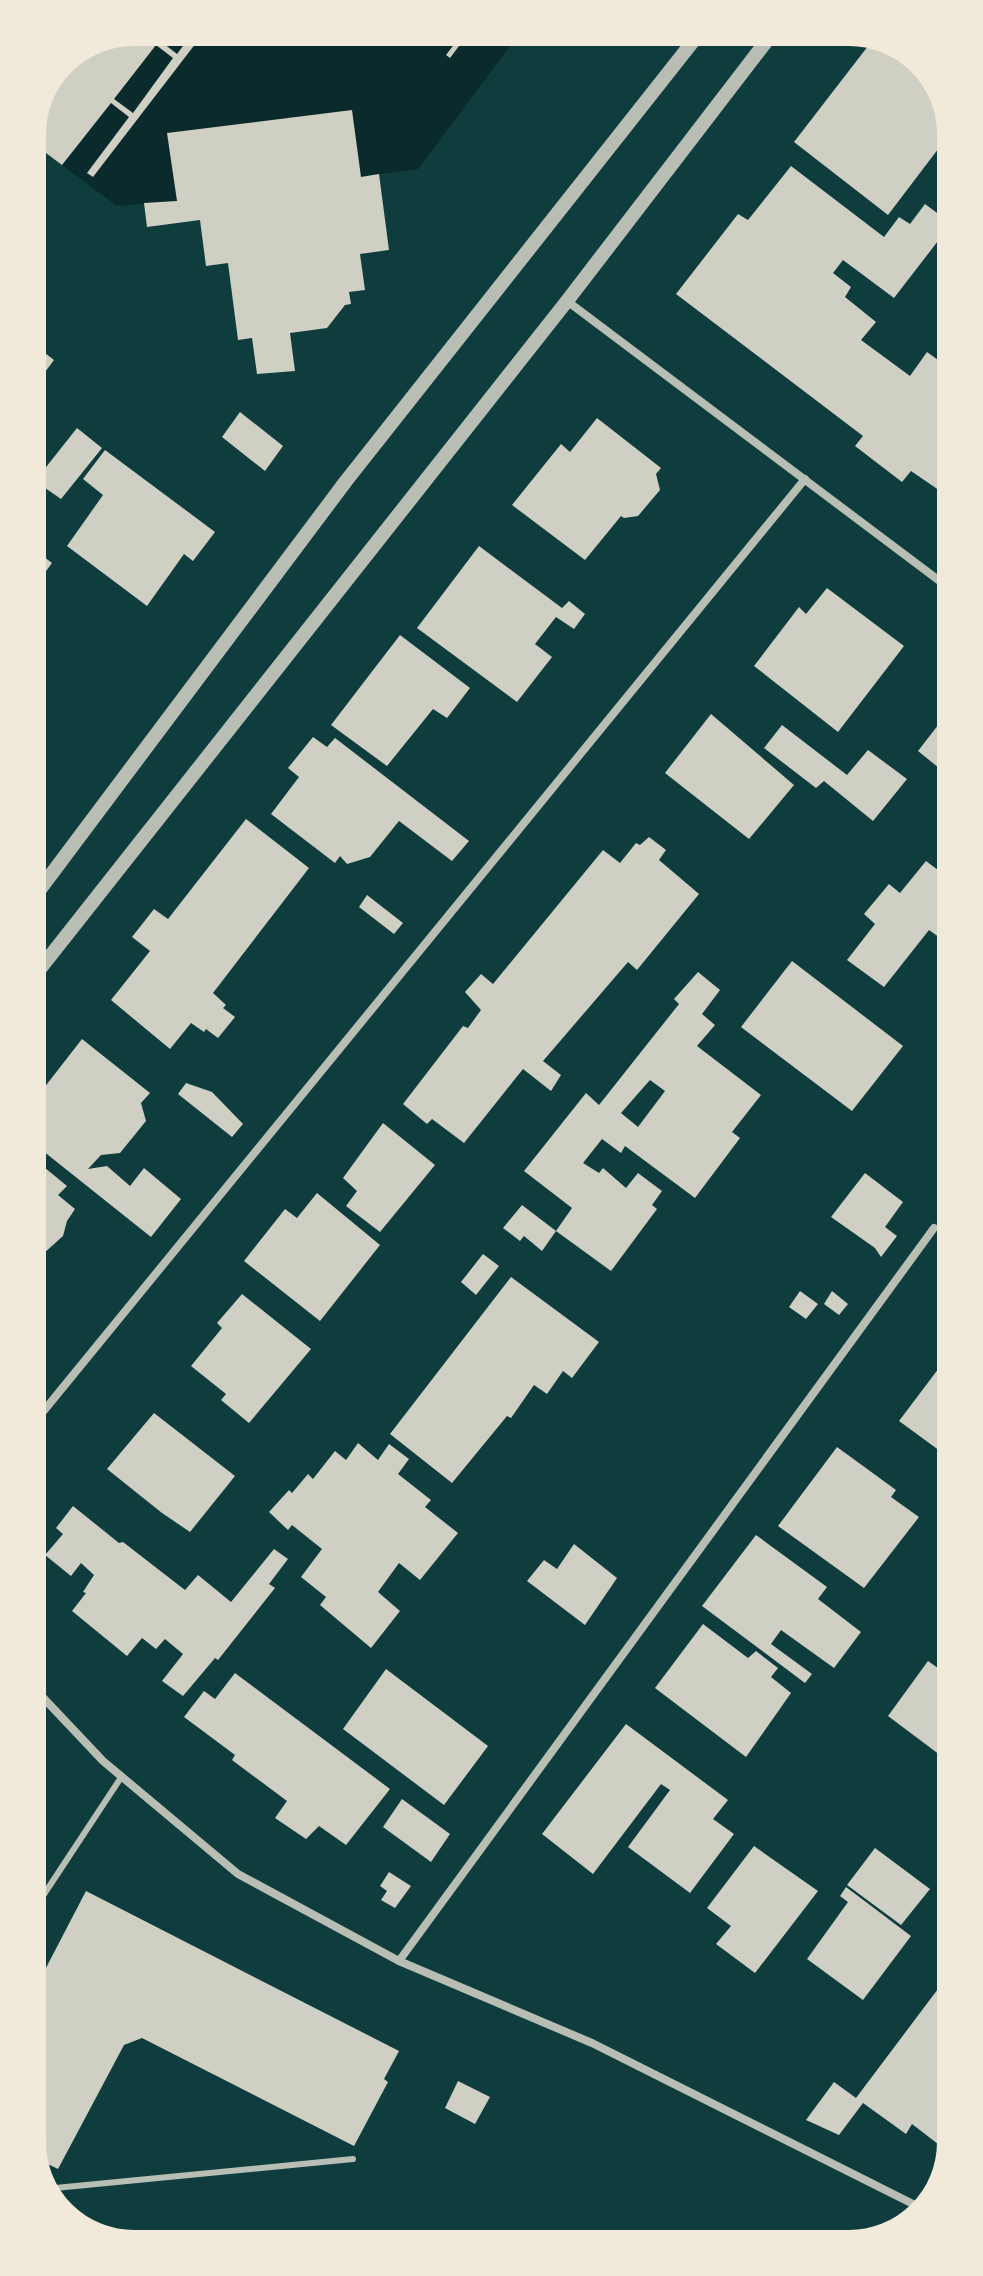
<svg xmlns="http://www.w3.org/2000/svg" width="983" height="2276" font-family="'Public Sans',sans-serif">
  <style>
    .water { fill: #0a2a2b }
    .building { fill: #cfcfc3; fill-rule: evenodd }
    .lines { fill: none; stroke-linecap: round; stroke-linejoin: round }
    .service { stroke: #b8beb3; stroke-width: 6 }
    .minor { stroke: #b8beb3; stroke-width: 8 }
    .tertiary { stroke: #b8beb3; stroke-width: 14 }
    .rim { fill: none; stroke: #f1e9da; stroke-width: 4 }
  </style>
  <rect width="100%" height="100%" fill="#0f3d3e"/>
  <path class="water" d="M 167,30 L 522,30 L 418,169 L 177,201 L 117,206 L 62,165 Z"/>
  <g class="building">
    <path d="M 134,30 L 167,30 L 159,40 L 177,54 L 195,30 L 206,30 L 93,177 L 87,173 L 129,117 L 111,103 L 62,165 L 30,141 L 30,127 L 51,82 L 61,69 L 58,66 L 61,60 ZM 156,45 L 173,58 L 133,113 L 114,99 Z"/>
    <path d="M 465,30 L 471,30 L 450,58 L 446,55 Z"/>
    <path d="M 875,37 L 913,52 L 948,101 L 948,136 L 888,215 L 794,142 Z"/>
    <path d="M 352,110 L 361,177 L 379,174 L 389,250 L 360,254 L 365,290 L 349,292 L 351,304 L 345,305 L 327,328 L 290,333 L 295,371 L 257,374 L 252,338 L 238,340 L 228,263 L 206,266 L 200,220 L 147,227 L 144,203 L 177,201 L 167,133 Z"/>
    <path d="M 791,166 L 884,237 L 899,217 L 910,224 L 925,204 L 948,221 L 948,228 L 894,298 L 843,260 L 833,273 L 851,287 L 845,297 L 876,322 L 861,340 L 910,376 L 927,352 L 941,362 L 946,355 L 948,357 L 949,497 L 911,471 L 902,482 L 855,446 L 863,436 L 676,294 L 738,214 L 748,220 Z"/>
    <path d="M 31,342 L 54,360 L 31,391 Z"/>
    <path d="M 240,412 L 283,446 L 265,471 L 222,437 Z"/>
    <path d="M 597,418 L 661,468 L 656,474 L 660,490 L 638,516 L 624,518 L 621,516 L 585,560 L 512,505 L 561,444 L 570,452 Z"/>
    <path d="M 77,428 L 102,448 L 61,499 L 35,481 Z"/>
    <path d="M 105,450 L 215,532 L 193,561 L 184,554 L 147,606 L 67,546 L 103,495 L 83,479 Z"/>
    <path d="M 479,546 L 562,608 L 569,601 L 585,614 L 574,629 L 556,617 L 535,644 L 552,657 L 517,702 L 417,628 Z"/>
    <path d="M 31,547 L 52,563 L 35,586 L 31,583 Z"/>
    <path d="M 827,588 L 904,646 L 838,732 L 754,666 L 799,607 L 806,614 Z"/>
    <path d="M 400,635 L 470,688 L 447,718 L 433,709 L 387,766 L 331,725 Z"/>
    <path d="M 949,711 L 949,776 L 918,751 Z"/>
    <path d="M 711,714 L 794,785 L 749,839 L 665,773 Z"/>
    <path d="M 782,725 L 847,775 L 868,750 L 907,779 L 873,821 L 824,781 L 816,788 L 764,748 Z"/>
    <path d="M 313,737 L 327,747 L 335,738 L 469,841 L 452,861 L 399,821 L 370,857 L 347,864 L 340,856 L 335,863 L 271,814 L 299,777 L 288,768 Z"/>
    <path d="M 246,819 L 309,868 L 213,993 L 226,1005 L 223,1008 L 235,1017 L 218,1038 L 206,1029 L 204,1032 L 191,1023 L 170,1049 L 111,1000 L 150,951 L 132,937 L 154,909 L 168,919 Z"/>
    <path d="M 649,837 L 666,850 L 659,860 L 699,894 L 637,970 L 628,962 L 543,1061 L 561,1075 L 551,1091 L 523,1069 L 464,1143 L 432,1119 L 427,1124 L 403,1104 L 463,1026 L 468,1028 L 481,1010 L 465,992 L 481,974 L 493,984 L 603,850 L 620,863 L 636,843 L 640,845 Z"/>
    <path d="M 926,861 L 950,879 L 950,904 L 947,907 L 950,909 L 950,945 L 929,930 L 884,987 L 847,960 L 875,924 L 864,914 L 889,884 L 900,893 Z"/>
    <path d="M 367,895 L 403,923 L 394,934 L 359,907 Z"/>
    <path d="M 792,961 L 903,1046 L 852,1111 L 741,1027 Z"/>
    <path d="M 698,972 L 720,990 L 702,1014 L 715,1025 L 697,1046 L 761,1095 L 732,1132 L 740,1138 L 695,1198 L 625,1146 L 621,1153 L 602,1139 L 583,1163 L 599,1173 L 603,1168 L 626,1188 L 638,1173 L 662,1191 L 652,1205 L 657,1209 L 611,1271 L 556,1231 L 572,1208 L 524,1171 L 586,1093 L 599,1105 L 679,1004 L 674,999 ZM 650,1080 L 665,1091 L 638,1127 L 621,1113 Z"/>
    <path d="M 82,1039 L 150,1093 L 141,1103 L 146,1121 L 120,1153 L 101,1155 L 88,1169 L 107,1166 L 130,1186 L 144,1168 L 181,1199 L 151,1237 L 33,1143 L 33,1102 Z"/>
    <path d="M 186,1083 L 212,1092 L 243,1124 L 232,1137 L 178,1094 Z"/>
    <path d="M 383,1123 L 435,1165 L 380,1232 L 346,1206 L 357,1191 L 343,1178 Z"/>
    <path d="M 33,1158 L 67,1186 L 58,1195 L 75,1209 L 67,1221 L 63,1236 L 33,1263 Z"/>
    <path d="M 865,1173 L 903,1202 L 885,1227 L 897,1236 L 881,1257 L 875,1248 L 831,1217 Z"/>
    <path d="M 317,1193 L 380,1245 L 320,1321 L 244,1261 L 285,1209 L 297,1218 Z"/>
    <path d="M 522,1205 L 556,1231 L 542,1251 L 524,1236 L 520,1241 L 503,1228 Z"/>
    <path d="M 483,1254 L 499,1266 L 476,1295 L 461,1282 Z"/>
    <path d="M 511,1277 L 599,1342 L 572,1378 L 563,1371 L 547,1394 L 534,1385 L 511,1418 L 507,1416 L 452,1483 L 390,1434 Z"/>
    <path d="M 800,1291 L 818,1304 L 806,1319 L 789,1307 Z"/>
    <path d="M 832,1291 L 848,1304 L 839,1315 L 824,1304 Z"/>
    <path d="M 242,1294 L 311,1349 L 249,1423 L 221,1400 L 226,1394 L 191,1366 L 222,1328 L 217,1323 Z"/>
    <path d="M 942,1364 L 951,1370 L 951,1459 L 899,1421 Z"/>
    <path d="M 154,1413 L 235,1476 L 190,1532 L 162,1513 L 107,1469 Z"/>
    <path d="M 358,1443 L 378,1460 L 389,1444 L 409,1459 L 398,1474 L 431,1500 L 425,1507 L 458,1533 L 420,1580 L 399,1563 L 378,1592 L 400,1611 L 371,1648 L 320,1605 L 326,1597 L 301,1577 L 322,1549 L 292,1525 L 288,1530 L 269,1512 L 289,1490 L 292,1493 L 308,1474 L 313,1479 L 335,1451 L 346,1460 Z"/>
    <path d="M 837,1447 L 896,1490 L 891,1497 L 919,1517 L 864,1588 L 778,1526 Z"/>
    <path d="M 73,1506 L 119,1543 L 123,1542 L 185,1590 L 198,1575 L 231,1602 L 274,1549 L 288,1559 L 269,1584 L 275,1588 L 218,1660 L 215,1658 L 183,1696 L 162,1681 L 183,1654 L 165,1639 L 156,1649 L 142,1638 L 127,1656 L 72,1611 L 86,1593 L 83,1592 L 94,1575 L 81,1563 L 71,1576 L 45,1555 L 63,1534 L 56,1528 Z"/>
    <path d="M 756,1535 L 827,1587 L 818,1599 L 861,1632 L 834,1668 L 781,1630 L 771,1644 L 812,1674 L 805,1683 L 702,1606 Z"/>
    <path d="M 574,1544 L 617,1578 L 585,1625 L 527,1581 L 544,1560 L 557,1569 Z"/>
    <path d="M 703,1624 L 748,1658 L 756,1651 L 778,1668 L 771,1677 L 791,1693 L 746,1757 L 655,1688 Z"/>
    <path d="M 928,1661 L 952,1678 L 952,1764 L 888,1716 Z"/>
    <path d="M 386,1669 L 488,1746 L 444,1805 L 343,1729 Z"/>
    <path d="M 235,1673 L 390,1789 L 346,1845 L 319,1826 L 306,1839 L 275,1818 L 287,1801 L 232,1760 L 235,1755 L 184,1717 L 204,1691 L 215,1699 Z"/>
    <path d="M 626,1724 L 728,1800 L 713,1819 L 734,1834 L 690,1893 L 628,1847 L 670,1790 L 661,1784 L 593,1874 L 542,1834 Z"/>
    <path d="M 402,1799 L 450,1834 L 431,1862 L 383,1827 Z"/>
    <path d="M 754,1846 L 818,1891 L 755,1973 L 716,1944 L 731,1926 L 707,1908 Z"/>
    <path d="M 875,1848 L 930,1889 L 901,1925 L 847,1885 Z"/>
    <path d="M 389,1872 L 411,1886 L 395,1908 L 381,1900 L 387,1891 L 380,1886 Z"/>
    <path d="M 846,1887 L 911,1936 L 863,2000 L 807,1959 L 848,1902 L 840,1896 Z"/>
    <path d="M 86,1891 L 399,2051 L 384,2079 L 388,2082 L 354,2146 L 142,2038 L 124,2045 L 58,2169 L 35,2158 L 35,1989 Z"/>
    <path d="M 953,1969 L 953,2143 L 947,2151 L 912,2124 L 906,2134 L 863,2103 L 839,2135 L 806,2120 L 834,2082 L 856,2098 Z"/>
    <path d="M 458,2081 L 490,2097 L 475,2124 L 445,2108 Z"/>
  </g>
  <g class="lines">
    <g class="service">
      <path d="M 35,1908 L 122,1776"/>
      <path d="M 45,2189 L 353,2159"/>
    </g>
    <g class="minor">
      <path d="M 567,301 L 949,588"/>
      <path d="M 33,1424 L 805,479"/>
      <path d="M 34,1688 L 103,1761 L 238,1874 L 399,1961 L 592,2043 L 925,2210"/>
      <path d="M 399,1961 L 934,1228"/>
    </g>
    <g class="tertiary">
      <path d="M 32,900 L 346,481 L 702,30"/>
      <path d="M 32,979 L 567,301 L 775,30"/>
    </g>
  </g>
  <path d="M0 0H983V2276H0ZM134 44H849A90 90 0 0 1 939 134V2142A90 90 0 0 1 849 2232H134A90 90 0 0 1 44 2142V134A90 90 0 0 1 134 44Z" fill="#f1e9da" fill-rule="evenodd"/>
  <path class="rim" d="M134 44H849A90 90 0 0 1 939 134V2142A90 90 0 0 1 849 2232H134A90 90 0 0 1 44 2142V134A90 90 0 0 1 134 44Z"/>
</svg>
